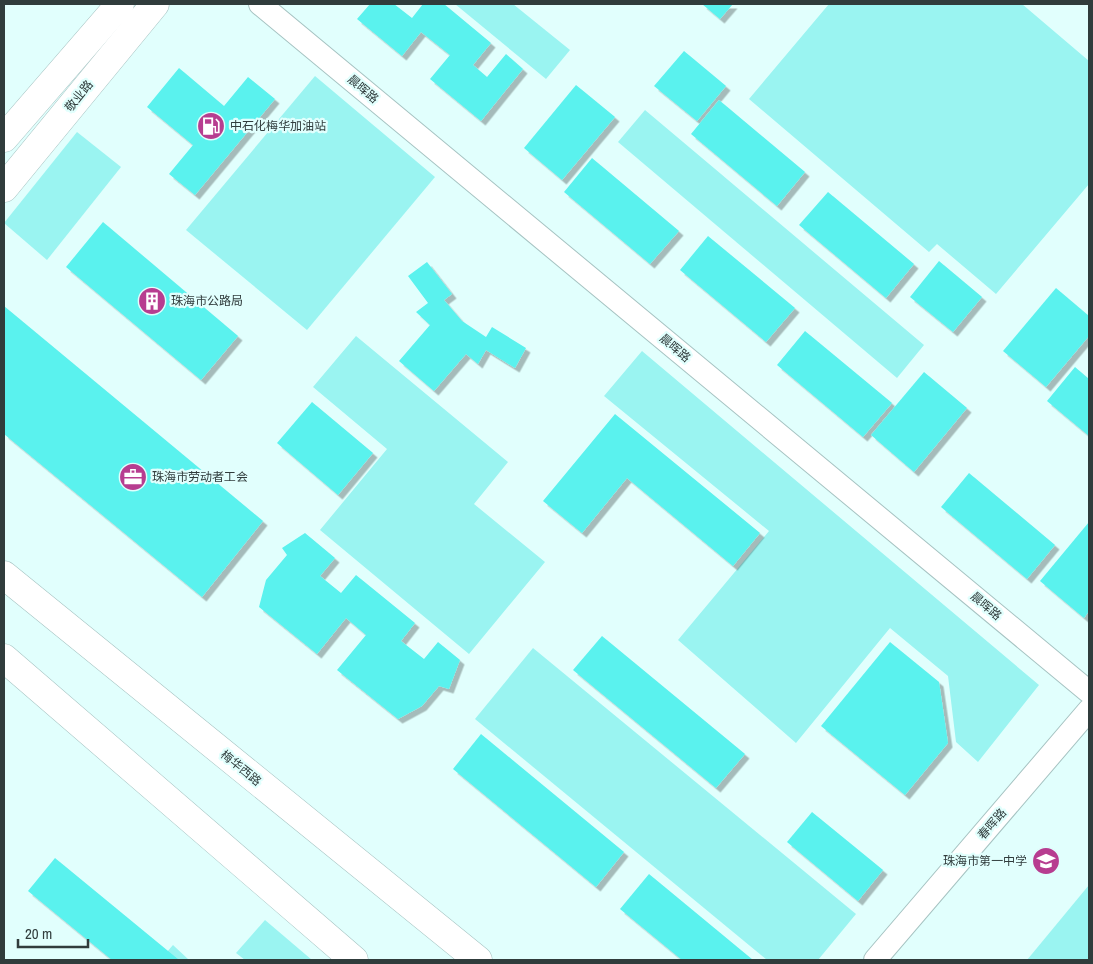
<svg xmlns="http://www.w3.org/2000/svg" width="1093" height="964" font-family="'Archivo Narrow','Noto Sans SC',sans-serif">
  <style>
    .green { fill: #9af4f1 }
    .building { fill: #5af2ee; filter: url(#shadow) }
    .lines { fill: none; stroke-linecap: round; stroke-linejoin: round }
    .minor-casing { stroke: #a6c3c2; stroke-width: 24 }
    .major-casing { stroke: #a6c3c2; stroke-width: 29 }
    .minor { stroke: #fff; stroke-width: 22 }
    .major { stroke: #fff; stroke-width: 28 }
    .labels { text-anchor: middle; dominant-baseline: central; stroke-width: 4.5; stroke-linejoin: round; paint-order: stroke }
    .street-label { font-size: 12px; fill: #303c3c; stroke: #e1fffd }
    .poi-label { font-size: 12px; fill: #303c3c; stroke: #e1fffd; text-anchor: start }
  </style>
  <defs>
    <filter id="shadow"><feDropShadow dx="4.5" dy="4.5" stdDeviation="0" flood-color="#0004"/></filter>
  </defs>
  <rect width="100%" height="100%" fill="#e1fffd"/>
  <g class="green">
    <path d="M 455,4 L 513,4 L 570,50 L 546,79 Z"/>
    <path d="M 829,4 L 1022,4 L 1089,61 L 1089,184 L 996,294 L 937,244 L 929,252 L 749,99 Z"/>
    <path d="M 315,76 L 435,177 L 307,330 L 186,230 Z"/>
    <path d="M 645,110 L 924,345 L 897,378 L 618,142 Z"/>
    <path d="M 77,132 L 121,167 L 47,260 L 4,223 Z"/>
    <path d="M 356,336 L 508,462 L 474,504 L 545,562 L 469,654 L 320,530 L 387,449 L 313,387 Z"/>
    <path d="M 642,351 L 1039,685 L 978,762 L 956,742 L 948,676 L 890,628 L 796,743 L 678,640 L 769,531 L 604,396 Z"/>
    <path d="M 533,648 L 856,914 L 818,960 L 767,960 L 475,719 Z"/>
    <path d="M 1089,885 L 1089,960 L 1027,960 Z"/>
    <path d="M 265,920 L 312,960 L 245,960 L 236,953 Z"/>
    <path d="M 173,945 L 189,960 L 160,960 Z"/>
  </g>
  <g class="building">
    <path d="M 370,4 L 394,4 L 412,18 L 423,4 L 444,4 L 491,43 L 473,65 L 487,77 L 506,54 L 523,69 L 481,121 L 430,79 L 450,55 L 421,32 L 402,56 L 357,19 Z"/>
    <path d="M 702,4 L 733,4 L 720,19 Z"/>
    <path d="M 684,51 L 726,86 L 697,121 L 654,86 Z"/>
    <path d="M 179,68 L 224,106 L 248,77 L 275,99 L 195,195 L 169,174 L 193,145 L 147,107 Z"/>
    <path d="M 576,85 L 615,117 L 562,180 L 524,148 Z"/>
    <path d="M 719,100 L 805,172 L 777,206 L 691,134 Z"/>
    <path d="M 592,158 L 679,231 L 650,264 L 564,192 Z"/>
    <path d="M 828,192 L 914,264 L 886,298 L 799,225 Z"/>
    <path d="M 103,222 L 238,336 L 201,380 L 66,267 Z"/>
    <path d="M 708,236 L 795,308 L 766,342 L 680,270 Z"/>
    <path d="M 939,261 L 982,297 L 953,332 L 910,297 Z"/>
    <path d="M 427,262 L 452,294 L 444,300 L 462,321 L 486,337 L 492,327 L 526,348 L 515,368 L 486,350 L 478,364 L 466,354 L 434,391 L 399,361 L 430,325 L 416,312 L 428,303 L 408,276 Z"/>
    <path d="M 1056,288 L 1089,316 L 1089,336 L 1046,387 L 1003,351 Z"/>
    <path d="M 4,306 L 263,521 L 202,597 L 4,434 Z"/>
    <path d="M 805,331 L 892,403 L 863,437 L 777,365 Z"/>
    <path d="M 1075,367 L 1089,379 L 1089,436 L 1047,401 Z"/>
    <path d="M 924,372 L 967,408 L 914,472 L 871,435 Z"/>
    <path d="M 312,402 L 373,453 L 338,495 L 277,443 Z"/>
    <path d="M 615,414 L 760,533 L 733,566 L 627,478 L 582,533 L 543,501 Z"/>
    <path d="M 969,473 L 1055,545 L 1027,579 L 941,507 Z"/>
    <path d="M 1089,522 L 1089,611 L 1084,618 L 1040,581 Z"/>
    <path d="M 305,533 L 335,558 L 320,576 L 341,593 L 356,575 L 415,623 L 401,641 L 424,659 L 438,642 L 460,660 L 449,689 L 439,686 L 422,706 L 398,719 L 337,670 L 366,635 L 346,618 L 317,654 L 259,607 L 266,580 L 287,555 L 282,548 Z"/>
    <path d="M 602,636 L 745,754 L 716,788 L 573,670 Z"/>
    <path d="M 890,642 L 939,682 L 948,743 L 905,795 L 821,726 Z"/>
    <path d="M 481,734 L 624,852 L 596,887 L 453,769 Z"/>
    <path d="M 812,812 L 883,870 L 858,901 L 787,842 Z"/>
    <path d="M 55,858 L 179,960 L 112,960 L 28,891 Z"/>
    <path d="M 649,874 L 753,960 L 682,960 L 620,909 Z"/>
  </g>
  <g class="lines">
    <g class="minor-casing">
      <g id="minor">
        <path d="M 260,4 L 1089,692"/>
        <path d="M 875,960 L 1089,710"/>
      </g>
    </g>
    <g class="major-casing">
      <g id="major">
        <path d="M 4,138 L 120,4"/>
        <path d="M 4,188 L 155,4"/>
        <path d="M 4,575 L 478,960"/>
        <path d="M 4,658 L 354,960"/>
      </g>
    </g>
    <use href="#minor" class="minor"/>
    <use href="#major" class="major"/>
  </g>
  <defs>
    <g id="fuel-disc" transform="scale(1.4375)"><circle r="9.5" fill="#b73d90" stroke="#e1fffd"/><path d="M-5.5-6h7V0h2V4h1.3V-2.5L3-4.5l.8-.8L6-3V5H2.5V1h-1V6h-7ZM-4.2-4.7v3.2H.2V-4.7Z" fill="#fff"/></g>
    <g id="building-disc" transform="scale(1.4375)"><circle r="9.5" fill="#b73d90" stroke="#e1fffd"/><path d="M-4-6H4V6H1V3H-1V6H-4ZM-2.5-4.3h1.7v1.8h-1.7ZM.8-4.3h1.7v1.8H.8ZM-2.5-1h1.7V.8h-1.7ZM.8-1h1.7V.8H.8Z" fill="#fff"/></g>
    <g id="office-disc" transform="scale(1.4375)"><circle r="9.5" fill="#b73d90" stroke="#e1fffd"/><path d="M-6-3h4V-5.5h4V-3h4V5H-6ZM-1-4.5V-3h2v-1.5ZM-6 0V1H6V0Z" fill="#fff"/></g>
    <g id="school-disc" transform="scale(1.4375)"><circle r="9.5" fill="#b73d90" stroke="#e1fffd"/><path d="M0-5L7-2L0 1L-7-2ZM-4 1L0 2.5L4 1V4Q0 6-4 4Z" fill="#fff"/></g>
  </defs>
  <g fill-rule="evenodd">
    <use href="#fuel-disc" x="211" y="126"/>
    <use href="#building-disc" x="152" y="301"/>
    <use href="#office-disc" x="133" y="477"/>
    <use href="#school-disc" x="1046" y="861"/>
  </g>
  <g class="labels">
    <g class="street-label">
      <text transform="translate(363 89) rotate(40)">晨晖路</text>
      <text transform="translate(79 96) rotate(-51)">敬业路</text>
      <text transform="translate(675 348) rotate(40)">晨晖路</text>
      <text transform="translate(986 606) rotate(40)">晨晖路</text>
      <text transform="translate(241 768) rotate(39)">梅华西路</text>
      <text transform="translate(992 824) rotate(-49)">春晖路</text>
    </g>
    <g class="poi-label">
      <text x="230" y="126">中石化梅华加油站</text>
      <text x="171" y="301">珠海市公路局</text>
      <text x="152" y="477">珠海市劳动者工会</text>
      <text x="1027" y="861" text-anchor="end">珠海市第一中学</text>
    </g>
  </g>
  <rect width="1093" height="964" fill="none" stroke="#303c3c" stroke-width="10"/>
  <path d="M18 939v8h70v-8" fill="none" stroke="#303c3c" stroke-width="2.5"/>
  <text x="25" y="939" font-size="15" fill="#303c3c" stroke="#e1fffd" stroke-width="4" paint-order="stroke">20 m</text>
</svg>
